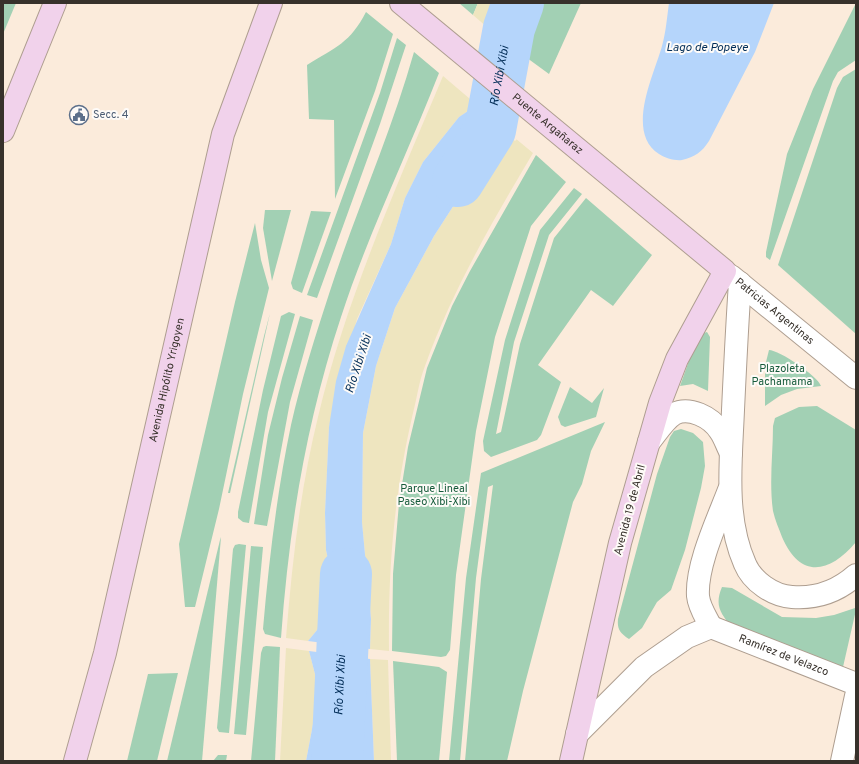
<svg xmlns="http://www.w3.org/2000/svg" width="859" height="764" font-family="Overpass,sans-serif">
  <style>
    .green { fill: #a2d0b4 }
    .sand { fill: #eee5bf }
    .water { fill: #b5d5fb }
    .pier { fill: #fbebdb }
    .lines { fill: none; stroke-linecap: round; stroke-linejoin: round }
    .river { stroke: #b5d5fb; stroke-width: 52 }
    .minor-casing { stroke: #ae9e90; stroke-width: 24 }
    .secondary-casing { stroke: #ae9e90; stroke-width: 24 }
    .minor { stroke: #fff; stroke-width: 22 }
    .secondary { stroke: #f1d2eb; stroke-width: 22 }
    .labels { text-anchor: middle; dominant-baseline: central; stroke-width: 4; stroke-linejoin: round; paint-order: stroke }
    .service-label { font-size: 11px; fill: #4e5e75; stroke: #fefbf8; text-anchor: start }
    .street-label { font-size: 11px; fill: #37312b; stroke: #fefbf8 }
    .park-label { font-size: 11px; fill: #165b3b; stroke: #fefbf8 }
    .water-label { font-size: 12px; font-style: italic; fill: #032e58; stroke: #fefbf8 }
  </style>
  <rect width="100%" height="100%" fill="#fbebdb"/>
  <g class="green">
    <path d="M 3,3 L 16,3 L 3,34 Z"/>
    <path d="M 459,3 L 478,3 L 473,15 Z"/>
    <path d="M 540,3 L 581,3 L 549,74 L 523,55 L 536,23 Z"/>
    <path d="M 856,3 L 856,60 L 838,72 L 833,81 L 770,260 L 766,257 L 766,252 L 787,154 L 813,89 Z"/>
    <path d="M 366,12 L 393,34 L 375,91 L 335,199 L 334,120 L 309,119 L 307,65 C 336,47 350,43 366,12 Z"/>
    <path d="M 397,38 L 406,45 L 403,54 L 380,124 L 317,298 L 307,295 L 380,93 Z"/>
    <path d="M 414,52 L 439,73 C 407,155 368,234 341,317 C 306,423 289,527 281,638 L 265,634 L 263,629 C 269,560 277,492 291,425 C 301,381 315,337 329,294 C 355,213 391,134 414,52 Z"/>
    <path d="M 856,69 L 856,334 L 778,265 L 837,88 L 843,77 Z"/>
    <path d="M 536,155 L 566,182 L 531,226 L 495,337 L 476,431 L 456,575 L 450,650 L 446,656 L 441,657 L 392,651 L 393,574 L 399,503 L 408,447 L 427,368 L 452,306 L 470,271 Z"/>
    <path d="M 574,188 L 582,194 L 549,235 L 514,342 L 496,434 L 501,432 L 520,344 L 554,238 L 586,198 L 652,255 L 613,306 L 591,290 L 538,365 L 561,382 L 541,435 L 537,440 L 491,457 L 484,451 L 483,441 L 505,340 L 540,230 Z"/>
    <path d="M 265,210 L 291,210 L 272,281 L 263,228 Z"/>
    <path d="M 311,211 L 331,212 L 302,293 L 293,289 L 291,283 Z"/>
    <path d="M 255,223 L 261,260 L 269,288 L 243,394 L 219,509 L 195,607 L 185,607 L 179,544 L 235,302 Z"/>
    <path d="M 289,312 L 295,314 L 268,412 L 249,523 L 243,522 L 238,518 L 238,512 L 263,390 L 281,316 Z"/>
    <path d="M 270,313 L 230,493 L 228,493 L 264,336 Z"/>
    <path d="M 300,316 L 313,320 L 290,402 L 267,526 L 254,524 L 268,435 L 282,378 Z"/>
    <path d="M 707,332 L 710,337 L 708,391 L 693,384 L 680,386 L 696,341 L 701,334 Z"/>
    <path d="M 769,350 C 779,350 818,376 821,386 L 797,389 L 781,395 L 765,406 L 765,366 Z"/>
    <path d="M 570,387 L 592,403 L 604,388 L 596,417 L 565,427 L 561,425 L 558,417 Z"/>
    <path d="M 817,406 L 856,430 L 856,542 C 829,574 800,579 782,537 C 779,529 775,520 773,511 C 769,483 773,453 773,426 L 775,418 L 799,407 Z"/>
    <path d="M 605,422 L 591,451 L 582,484 L 573,502 L 523,691 L 507,761 L 465,761 L 481,579 L 493,485 L 488,487 L 476,578 L 460,761 L 449,761 L 466,578 L 481,473 Z"/>
    <path d="M 681,429 L 693,433 L 703,442 L 705,466 L 701,488 L 685,550 L 671,590 L 657,602 L 642,628 L 629,639 C 620,633 617,629 618,619 L 657,474 L 670,437 L 674,431 Z"/>
    <path d="M 221,537 L 202,761 L 167,761 L 220,540 Z"/>
    <path d="M 239,544 L 246,545 L 229,733 L 219,732 L 217,728 L 233,549 L 235,545 Z"/>
    <path d="M 251,546 L 263,547 L 246,735 L 234,734 Z"/>
    <path d="M 722,587 L 732,588 L 782,617 L 816,618 L 834,615 L 855,608 L 856,610 L 843,667 L 732,628 C 721,613 714,606 722,587 Z"/>
    <path d="M 266,646 L 280,647 L 275,761 L 251,761 L 261,653 L 263,647 Z"/>
    <path d="M 393,661 L 439,667 L 447,672 L 439,761 L 397,761 Z"/>
    <path d="M 178,673 L 157,761 L 127,761 L 148,674 Z"/>
    <path d="M 218,755 L 227,755 L 226,761 L 213,761 Z"/>
  </g>
  <g class="sand">
    <path d="M 478,3 L 501,3 L 495,34 L 473,15 Z"/>
    <path d="M 443,76 L 477,105 L 459,117 L 423,162 L 405,198 L 391,244 L 357,319 L 329,427 L 325,513 L 326,550 L 331,573 L 330,600 L 322,624 L 308,641 L 286,638 C 292,564 300,490 318,417 C 346,299 396,188 443,76 Z"/>
    <path d="M 515,138 L 533,153 C 492,222 452,291 425,366 C 419,381 417,398 413,413 C 394,495 388,567 389,651 L 370,649 L 371,619 L 362,522 L 363,433 L 376,366 L 395,308 L 434,236 L 463,191 Z"/>
    <path d="M 286,648 L 309,651 L 316,678 L 317,703 L 306,761 L 280,761 Z"/>
    <path d="M 370,659 L 388,660 L 391,761 L 374,761 Z"/>
  </g>
  <g class="water">
    <path d="M 501,3 L 540,3 L 536,23 L 523,55 L 495,34 Z"/>
    <path d="M 669,3 L 774,3 L 755,52 L 709,141 C 702,152 695,157 682,160 C 675,161 665,158 659,154 C 625,132 654,75 662,46 C 666,32 667,17 669,3 Z"/>
    <path d="M 477,105 L 515,138 L 463,191 L 434,236 L 395,308 L 376,366 L 363,433 L 362,522 L 371,619 L 370,649 L 308,641 L 322,624 L 330,600 L 331,573 L 326,550 L 325,513 L 329,427 L 336,381 L 346,346 L 391,244 L 405,198 L 423,162 L 459,117 Z"/>
    <path d="M 309,651 L 370,659 L 374,761 L 306,761 L 317,703 L 316,678 Z"/>
  </g>
  <path class="pier" d="M 477,103 L 517,137 L 517,139 L 515,141 L 474,105 Z"/>
  <g class="lines">
    <g class="river">
      <path id="s1" d="M 458,181 L 490,130 L 509,28 L 518,3"/>
      <path id="s2" d="M 337,761 L 346,574"/>
    </g>
    <g class="minor-casing">
      <g id="minor">
        <path id="s3" d="M 731,276 L 856,378"/>
        <path d="M 740,283 C 737,325 735,368 733,410 C 731,460 724,517 745,564 C 752,581 773,596 792,597 C 817,599 838,591 856,575"/>
        <path d="M 649,442 C 656,434 664,420 674,414 C 689,406 711,417 720,431 C 725,438 727,446 731,453"/>
        <path id="s4" d="M 711,627 L 856,684"/>
        <path d="M 711,627 C 706,617 699,607 698,596 C 696,565 718,519 729,490"/>
        <path d="M 577,734 L 644,667 L 687,637 L 711,627"/>
        <path d="M 842,761 L 856,696"/>
      </g>
    </g>
    <g class="secondary-casing">
      <g id="secondary">
        <path id="s5" d="M 401,3 L 725,271 L 677,359 L 660,403 L 620,543 L 571,761"/>
        <path d="M 3,131 L 55,3"/>
        <path id="s6" d="M 75,761 L 105,653 L 223,134 L 271,3"/>
      </g>
    </g>
    <use href="#minor" class="minor"/>
    <use href="#secondary" class="secondary"/>
  </g>
  <defs>
    <g id="civic-ring" transform="scale(1)"><circle r="9.5" fill="#fefbf8" stroke="#5c6f8a" stroke-width="1.5"/><path d="M-.6-6.5H3V-4.5H.6V-3L4-1V1h2V6H-6V1h2V-1L-.6-3ZM-1.2 2.5V6h2.4V2.5Z" fill="#5c6f8a"/></g>
  </defs>
  <g fill-rule="evenodd">
    <use href="#civic-ring" x="79" y="115"/>
  </g>
  <g class="labels">
    <g class="service-label">
      <text x="93" y="115">Secc. 4</text>
    </g>
    <g class="street-label">
      <text stroke="none"><textPath href="#s5" startOffset="190">Puente Argañaraz</textPath></text>
      <text stroke="none"><textPath href="#s3" startOffset="56">Patricias Argentinas</textPath></text>
      <text stroke="none"><textPath href="#s6" startOffset="392">Avenida Hipólito Yrigoyen</textPath></text>
      <text transform="translate(630 510) rotate(-75)">Avenida 19 de Abril</text>
      <text stroke="none"><textPath href="#s4" startOffset="78">Ramírez de Velazco</textPath></text>
    </g>
    <g class="park-label">
      <text x="782" y="369">Plazoleta<tspan x="782" dy="13">Pachamama</tspan></text>
      <text x="434" y="489">Parque Lineal<tspan x="434" dy="13">Paseo Xibi-Xibi</tspan></text>
    </g>
    <g class="water-label">
      <text x="707" y="48">Lago de Popeye</text>
      <text stroke="none"><textPath href="#s1" startOffset="115">Río Xibi Xibi</textPath></text>
      <text transform="translate(359 364) rotate(-72)">Río Xibi Xibi</text>
      <text stroke="none"><textPath href="#s2" startOffset="76">Río Xibi Xibi</textPath></text>
    </g>
  </g>
  <rect width="859" height="764" fill="none" stroke="#37312b" stroke-width="8"/>
</svg>
